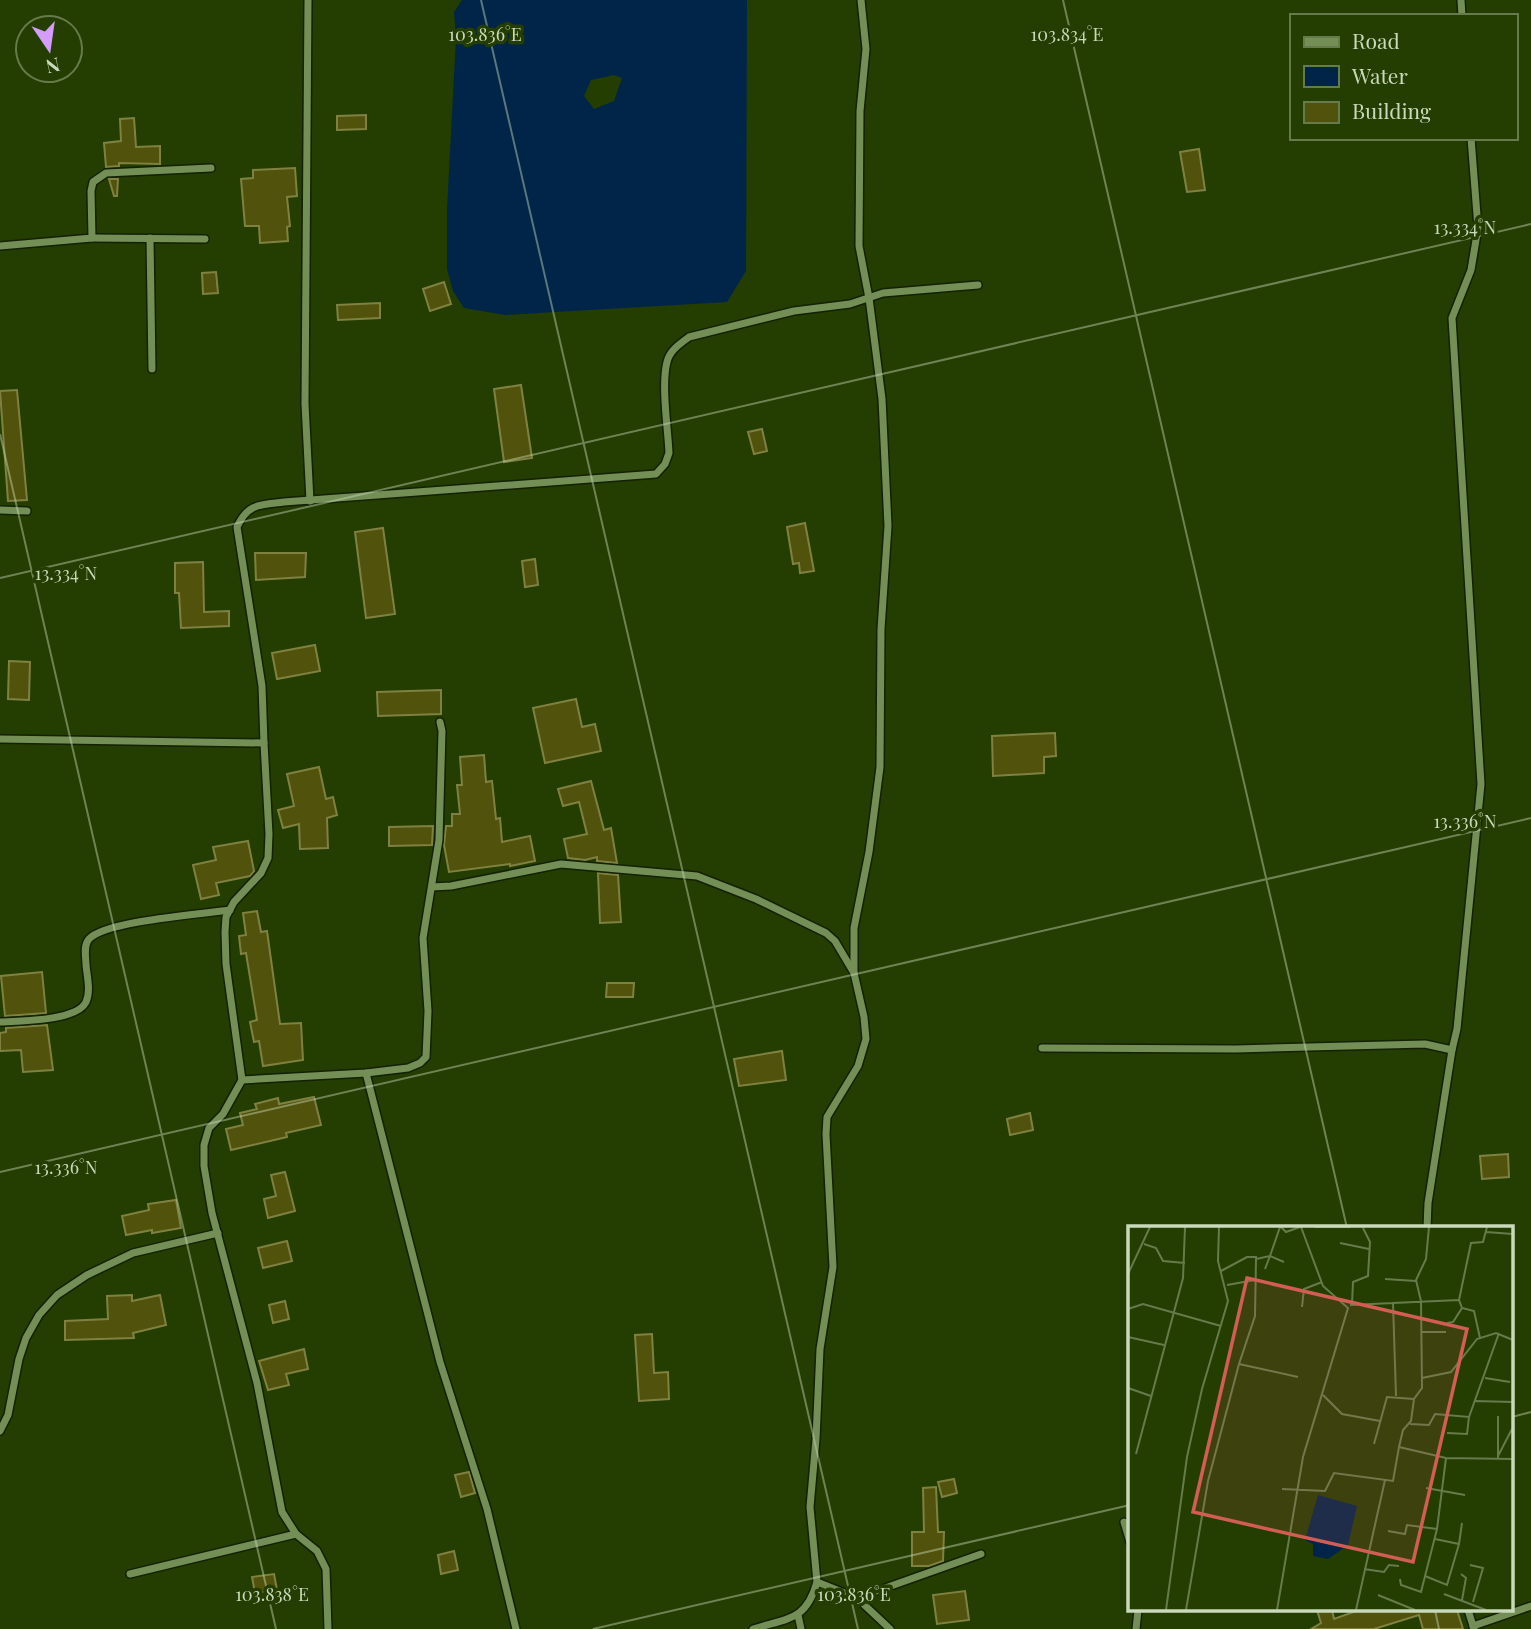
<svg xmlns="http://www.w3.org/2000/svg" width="1531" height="1629" font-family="'Playfair Display',serif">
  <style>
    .water { fill: #002549; fill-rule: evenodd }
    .building { fill: #51520b; stroke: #7f8141; stroke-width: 2 }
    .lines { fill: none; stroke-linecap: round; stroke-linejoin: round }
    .street-casing { stroke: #132104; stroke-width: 10 }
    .street { stroke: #738f56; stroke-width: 7 }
    .ticks { fill: none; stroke: #c9d9bb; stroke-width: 2; stroke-opacity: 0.45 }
    .inset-road { fill: none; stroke: #667b4b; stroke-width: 2 }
    .view { fill: #d25d54; fill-opacity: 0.15; stroke: #d25d54; stroke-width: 3.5 }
    .inset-edge { fill: none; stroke: #c9d9bb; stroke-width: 3.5 }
    .ticks-label { font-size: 18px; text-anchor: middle; fill: #c9d9bb; stroke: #243d01; stroke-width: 7; stroke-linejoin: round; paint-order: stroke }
  </style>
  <rect width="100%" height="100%" fill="#243d01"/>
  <path class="water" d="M 462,0 L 747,0 L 746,271 L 727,302 L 505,315 L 464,308 L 453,291 L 447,269 L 447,209 L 456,38 L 454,12 ZM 614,75 L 622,78 L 614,101 L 594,109 L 584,96 L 591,80 Z"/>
  <g class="building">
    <path d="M 366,115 L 366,129 L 337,130 L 337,116 Z"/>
    <path d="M 134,118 L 136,147 L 160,146 L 160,164 L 119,163 L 119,166 L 106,167 L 104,143 L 121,141 L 120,119 Z"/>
    <path d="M 1199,149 L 1205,190 L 1187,192 L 1180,152 Z"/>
    <path d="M 295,168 L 297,196 L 287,197 L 290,226 L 287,227 L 288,241 L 260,243 L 259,226 L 245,226 L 241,179 L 253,178 L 253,170 Z"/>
    <path d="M 109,179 L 118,179 L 117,196 L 114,196 Z"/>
    <path d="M 216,272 L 218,293 L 203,294 L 202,273 Z"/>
    <path d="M 444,282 L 451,304 L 430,311 L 423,289 Z"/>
    <path d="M 380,303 L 380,318 L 338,320 L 337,305 Z"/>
    <path d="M 521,385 L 532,458 L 504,462 L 494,389 Z"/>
    <path d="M 17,390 L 27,500 L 8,501 L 0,391 Z"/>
    <path d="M 762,429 L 767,451 L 754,454 L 748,432 Z"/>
    <path d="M 805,523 L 814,571 L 800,573 L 799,563 L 793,564 L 787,527 Z"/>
    <path d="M 383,528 L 395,614 L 366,618 L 355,532 Z"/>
    <path d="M 255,553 L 306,553 L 305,577 L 256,580 Z"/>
    <path d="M 535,559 L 538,585 L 525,587 L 522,561 Z"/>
    <path d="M 203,562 L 204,612 L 229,611 L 229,626 L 181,628 L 179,593 L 175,593 L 175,563 Z"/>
    <path d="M 315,645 L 320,671 L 277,679 L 272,653 Z"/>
    <path d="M 9,661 L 30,662 L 29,700 L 8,699 Z"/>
    <path d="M 441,690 L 441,714 L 378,716 L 377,692 Z"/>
    <path d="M 576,699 L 582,727 L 595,724 L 601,751 L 545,763 L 533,708 Z"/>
    <path d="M 1055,733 L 1056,756 L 1044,757 L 1044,773 L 993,776 L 992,736 Z"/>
    <path d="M 484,755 L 486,782 L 492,781 L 496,819 L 500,818 L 502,842 L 530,836 L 535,861 L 510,866 L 510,864 L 449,872 L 444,845 L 446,826 L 452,826 L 452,814 L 460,814 L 457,785 L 462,785 L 460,757 Z"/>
    <path d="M 319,767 L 326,799 L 333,797 L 337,815 L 327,818 L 328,848 L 300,849 L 299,824 L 283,828 L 278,810 L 294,806 L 287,774 Z"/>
    <path d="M 591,781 L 604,830 L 611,828 L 617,863 L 597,861 L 597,857 L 585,860 L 568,858 L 564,839 L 587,834 L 579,802 L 563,806 L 558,789 Z"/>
    <path d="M 433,826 L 432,845 L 389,846 L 389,827 Z"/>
    <path d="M 248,841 L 254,871 L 250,876 L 216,883 L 219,895 L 201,899 L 193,865 L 216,860 L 213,847 Z"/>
    <path d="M 598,873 L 618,875 L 621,922 L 600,923 Z"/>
    <path d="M 257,911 L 261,932 L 267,931 L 280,1024 L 301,1023 L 303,1060 L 263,1066 L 259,1041 L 254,1042 L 250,1022 L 257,1020 L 246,953 L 241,954 L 239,936 L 246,935 L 243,913 Z"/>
    <path d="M 42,972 L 46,1013 L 5,1016 L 1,976 Z"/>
    <path d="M 607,983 L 634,983 L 633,997 L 606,997 Z"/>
    <path d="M 47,1025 L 53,1070 L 23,1072 L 21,1050 L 0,1051 L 0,1033 L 6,1032 L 6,1028 Z"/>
    <path d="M 782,1051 L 786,1080 L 739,1086 L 734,1059 Z"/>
    <path d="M 314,1097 L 321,1125 L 286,1133 L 287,1137 L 231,1150 L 226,1129 L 243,1125 L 240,1113 L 257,1109 L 255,1104 L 278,1098 L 279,1104 Z"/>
    <path d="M 1030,1113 L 1033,1130 L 1010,1135 L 1007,1119 Z"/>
    <path d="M 1508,1154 L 1509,1177 L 1482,1179 L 1480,1156 Z"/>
    <path d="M 285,1172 L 295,1211 L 268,1218 L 264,1199 L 276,1196 L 271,1175 Z"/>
    <path d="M 176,1200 L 181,1228 L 152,1233 L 152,1230 L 126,1235 L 122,1216 L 149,1210 L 148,1204 Z"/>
    <path d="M 287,1241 L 292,1261 L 263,1268 L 258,1248 Z"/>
    <path d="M 132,1295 L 132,1301 L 160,1295 L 166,1325 L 133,1333 L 134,1338 L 65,1340 L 65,1321 L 108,1319 L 107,1296 Z"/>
    <path d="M 285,1301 L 289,1319 L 273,1323 L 269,1305 Z"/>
    <path d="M 652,1334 L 654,1373 L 668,1372 L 669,1399 L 639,1401 L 635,1335 Z"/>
    <path d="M 304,1349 L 308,1369 L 286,1374 L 289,1385 L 268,1390 L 259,1361 Z"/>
    <path d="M 469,1472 L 475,1493 L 461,1497 L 455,1475 Z"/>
    <path d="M 954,1479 L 957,1493 L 942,1497 L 938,1482 Z"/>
    <path d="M 936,1487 L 938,1532 L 944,1532 L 943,1561 L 929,1566 L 912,1566 L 912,1532 L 924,1532 L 923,1488 Z"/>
    <path d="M 454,1551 L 458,1570 L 441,1574 L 438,1555 Z"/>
    <path d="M 274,1574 L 277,1590 L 255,1593 L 252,1577 Z"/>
    <path d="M 965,1591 L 969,1620 L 937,1624 L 933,1595 Z"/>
    <path d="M 1317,1610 L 1332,1610 L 1334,1619 L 1359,1610 L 1457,1610 L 1463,1629 L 1423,1629 L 1419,1615 L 1374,1629 L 1311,1629 L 1321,1623 Z"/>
  </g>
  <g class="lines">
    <g class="street-casing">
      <g id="street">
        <path d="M 308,0 L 305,404 L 310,501"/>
        <path d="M 861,0 L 866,49 L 860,111 L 859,246 L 869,298 L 882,399 L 888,526 L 881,629 L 880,767 L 869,852 L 854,928 L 854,973 L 864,1017 L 866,1039 L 858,1066 L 827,1117 L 826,1134 L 833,1267 L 820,1349 L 816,1439 L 810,1507 L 817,1582 L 857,1598 L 890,1629"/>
        <path d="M 1461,0 L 1462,16"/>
        <path d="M 92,238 L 205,239"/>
        <path d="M 150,238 L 152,369"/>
        <path d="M 0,246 L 92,238 L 91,191 L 93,182 L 106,173 L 211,168"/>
        <path d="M 0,510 L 27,511"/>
        <path d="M 0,739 L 264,743 L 262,686 L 237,527 C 248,503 260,505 284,502 L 656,474 L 665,464 L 669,453 C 668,429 661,385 667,362 C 670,350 680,344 689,337 L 794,311 L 850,304 L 883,293 L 978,285"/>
        <path d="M 264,743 L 269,834 L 268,858 L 261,873 L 234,902 L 226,917 L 225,932 L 226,964 L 242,1080 L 223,1114 L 209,1128 L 204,1145 L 204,1166 L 212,1213 L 257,1383 L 282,1512 L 296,1534 L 317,1551 L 326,1569 L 328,1629"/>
        <path d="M 432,887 L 451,886 L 561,864 L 697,876 L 756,899 L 826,933 L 835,941 L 854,973"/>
        <path d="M 0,1022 C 20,1021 77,1021 86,1002 C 91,991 87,976 86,965 C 86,957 83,946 89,939 C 105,921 202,914 230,910"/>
        <path d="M 1042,1048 L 1236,1049 L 1425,1044 L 1452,1050 L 1428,1203 L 1427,1228"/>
        <path d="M 1452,1050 L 1457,1029 L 1481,784 L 1452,318 L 1471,270 L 1478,228 L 1471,138"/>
        <path d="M 366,1073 L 440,1362 L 487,1509 L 516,1629"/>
        <path d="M 242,1080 L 366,1073 L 408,1068 L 420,1063 L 426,1057 L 428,1011 L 423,938 L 439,840 L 442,731 L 440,722"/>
        <path d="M 0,1431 L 8,1415 L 19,1359 L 26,1338 L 39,1315 L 57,1295 L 87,1275 L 133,1253 L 218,1233"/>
        <path d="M 1124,1522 L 1130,1542"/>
        <path d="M 130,1574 L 296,1534"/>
        <path d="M 857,1598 L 981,1554"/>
        <path d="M 1468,1610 L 1474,1629"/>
        <path d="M 798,1615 L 801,1629"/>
        <path d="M 1473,1626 L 1531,1606"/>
        <path d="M 753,1629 C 788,1618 806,1621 817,1582"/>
        <path d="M 1136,1629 L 1138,1610"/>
      </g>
    </g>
    <use href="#street" class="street"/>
  </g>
  <path class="ticks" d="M 481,0 L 858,1629M 1063,0 L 1347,1228M 0,434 L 276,1629M 0,578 L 1531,224M 0,1172 L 1531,818M 1512,1417 L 1531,1412M 1435,1610 L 1439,1629M 593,1629 L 1130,1505"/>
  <g transform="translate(1128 1226)">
    <rect width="385" height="385" fill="#243d01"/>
    <path d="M 190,269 L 229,280 L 220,319 L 200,333 L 185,330 L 185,318 L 177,314 Z" fill="#002549"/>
    <path class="inset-road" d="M 152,1 L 142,30 L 128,33 L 127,90 L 111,138 L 170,151M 153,1 L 158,6 L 172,1M 187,1 L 222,1M 358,6 L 385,8M 212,17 L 241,23M 16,18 L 28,22 L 35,35 L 57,37M 137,43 L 142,30 L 156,36M 93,45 L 119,31 L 129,31M 0,48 L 22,1M 257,53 L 288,55M 99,59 L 127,54M 331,74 L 343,17 L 355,16 L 359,1M 224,78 L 225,56 L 240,50 L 242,16 L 235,2M 222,79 L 265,77M 174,81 L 176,63 L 194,56M 0,83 L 15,78 L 93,100M 319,97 L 325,96 L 334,82M 293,106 L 318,106M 0,111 L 36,119M 294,152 L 323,146 L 349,113 L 368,107 L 385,114M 357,152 L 382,156M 0,162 L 23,170M 195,169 L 214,188 L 252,195M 268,170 L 265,77 L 331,74 L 334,82 L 346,85 L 352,112M 346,175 L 385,176M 282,198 L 301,199 L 307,188 L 341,191 L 371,107M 319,207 L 339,208 L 341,191M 246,218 L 259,171 L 286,173M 271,221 L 275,204 L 283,195 L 286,173 L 294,162 L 293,75 L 288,54 L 298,33 L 301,1M 8,228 L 55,52 L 57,1M 370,230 L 384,203M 370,232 L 370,190M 298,262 L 337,269M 154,263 L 197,265 L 206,247 L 265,255 L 271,221 L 318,232 L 385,233M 260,305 L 277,308 L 279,299 L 309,303M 307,313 L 331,318 L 334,297M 342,339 L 355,342 L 345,376M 236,343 L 256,346 L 261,339 L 271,340M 333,348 L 338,352 L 334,374M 297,350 L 319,359 L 331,318M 272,353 L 273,359 L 293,366 L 309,303 L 318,232M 316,368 L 358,384M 250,369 L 287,384M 38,384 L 59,231 L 74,163 L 100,75 L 90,35 L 91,1M 58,384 L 80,255 L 111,138M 149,384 L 175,231 L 220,82 L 195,60 L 173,1M 228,384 L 257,254"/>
    <path class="view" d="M 119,52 L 339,103 L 285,336 L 65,286 Z"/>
    <rect width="385" height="385" class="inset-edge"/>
  </g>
  <g class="ticks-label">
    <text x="485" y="41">103.836°E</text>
    <text x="1067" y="41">103.834°E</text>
    <text x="1465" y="234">13.334°N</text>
    <text x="66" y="580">13.334°N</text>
    <text x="1465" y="828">13.336°N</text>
    <text x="66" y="1174">13.336°N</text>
    <text x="272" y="1601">103.838°E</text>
    <text x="854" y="1601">103.836°E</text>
  </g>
  <rect x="1290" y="14" width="228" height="126" fill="#243d01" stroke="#667b4b" stroke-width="2"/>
  <rect x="1304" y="37" width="35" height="10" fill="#738f56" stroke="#667b4b" stroke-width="2"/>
  <text x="1352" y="49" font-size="21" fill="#c9d9bb">Road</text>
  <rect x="1304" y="66" width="35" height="21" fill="#002549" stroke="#667b4b" stroke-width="2"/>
  <text x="1352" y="84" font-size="21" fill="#c9d9bb">Water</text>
  <rect x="1304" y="102" width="35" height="21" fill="#51520b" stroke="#667b4b" stroke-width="2"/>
  <text x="1352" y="119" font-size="21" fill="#c9d9bb">Building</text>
  <g transform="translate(49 49) rotate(167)"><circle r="33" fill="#243d01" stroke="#667b4b" stroke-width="2"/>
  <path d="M0-5L12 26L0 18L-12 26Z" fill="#d49cfb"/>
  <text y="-10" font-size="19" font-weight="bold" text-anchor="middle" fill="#c9d9bb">N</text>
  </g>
</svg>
